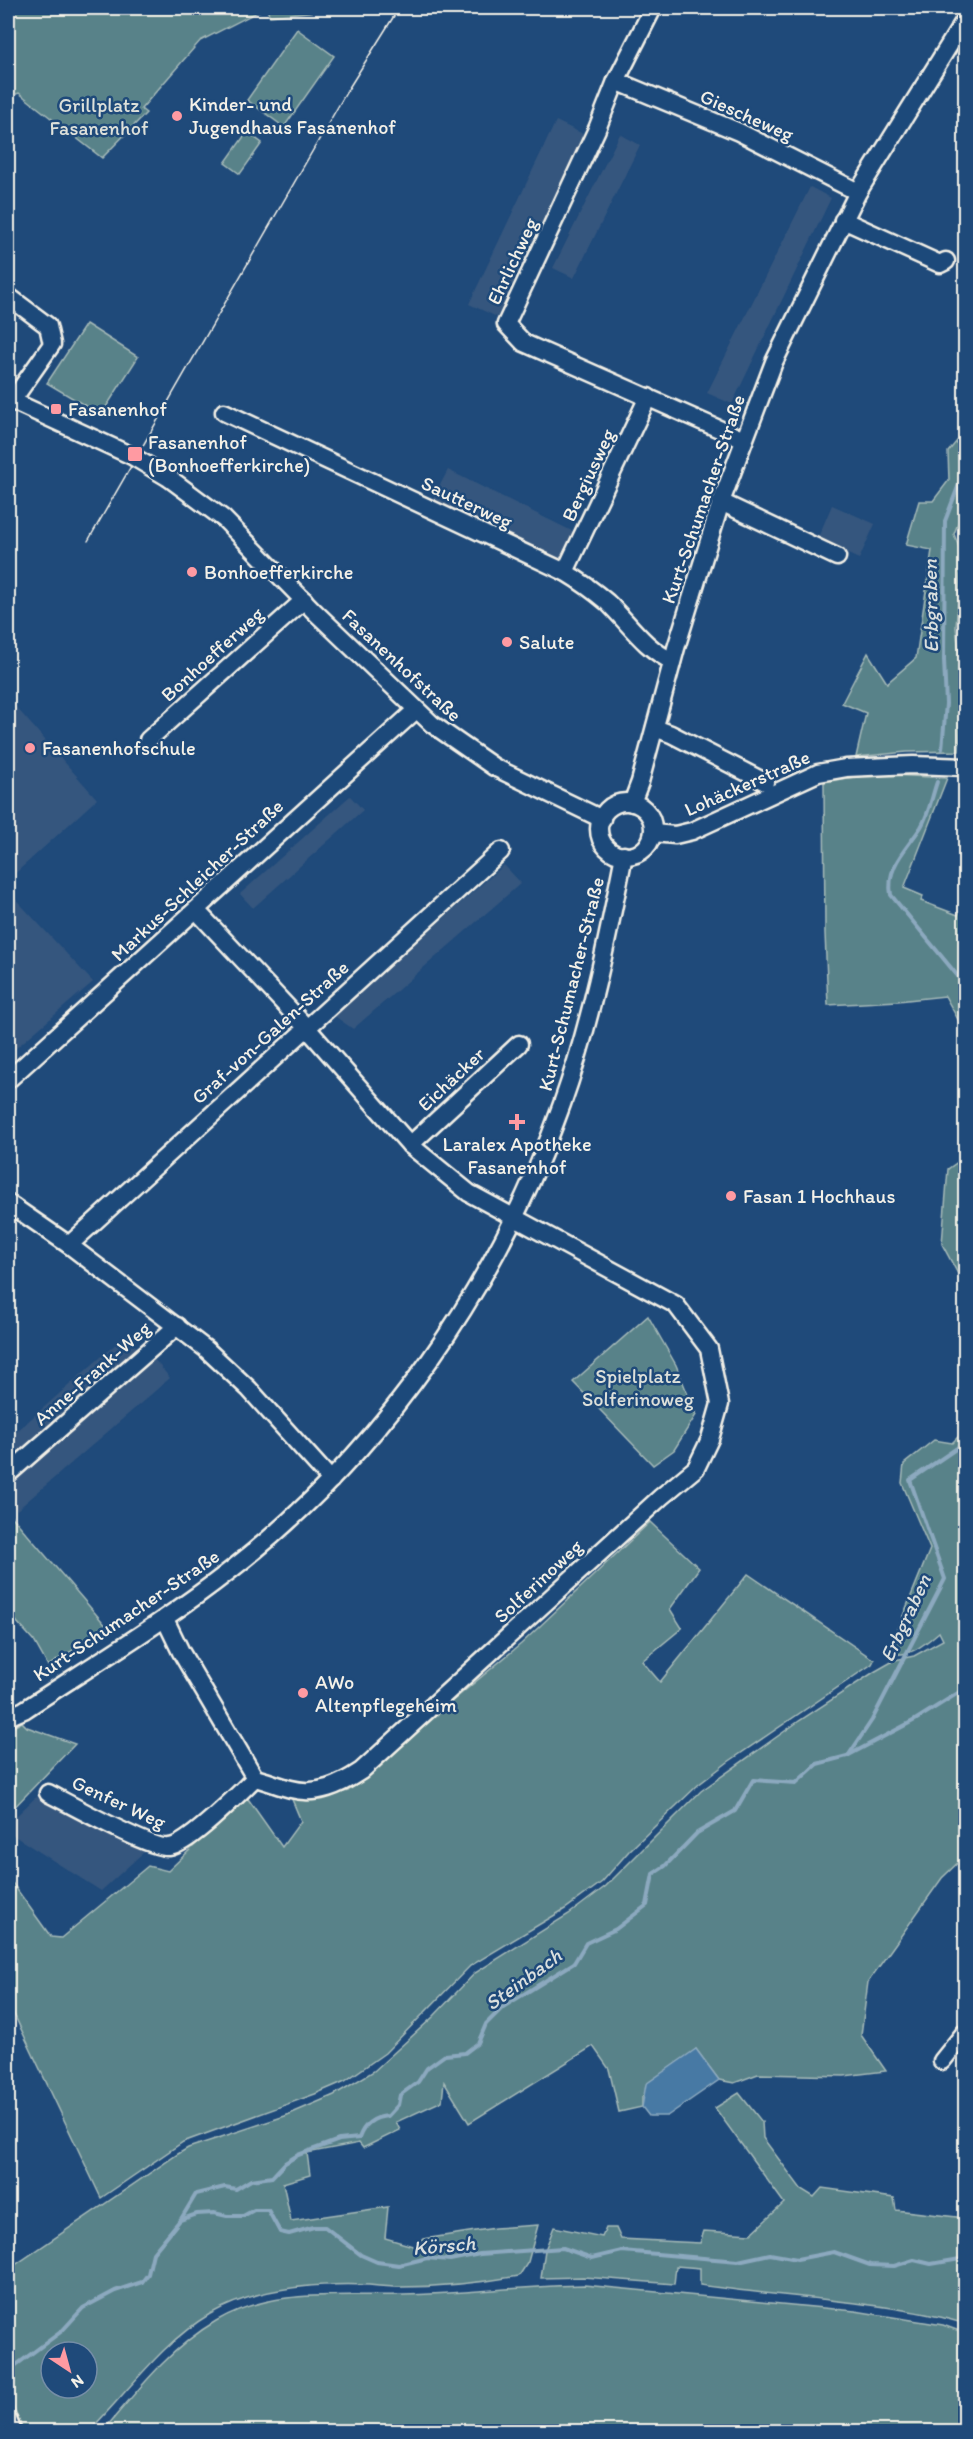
<svg xmlns="http://www.w3.org/2000/svg" width="973" height="2439" font-family="Itim,sans-serif">
  <style>
    .built { fill: #35567e }
    .green { fill: #598289; stroke: #a6bab8; stroke-width: 1.5; fill-rule: evenodd }
    .water { fill: #4779a4; stroke: #8ca9bf; stroke-width: 1.5 }
    .lines { fill: none; stroke-linecap: round; stroke-linejoin: round }
    .stream { stroke: #8ca9bf; stroke-width: 4 }
    .minor-casing { stroke: #f4f1e8; stroke-width: 21 }
    .minor { stroke: #1f4a7a; stroke-width: 16 }
    .tram { stroke: #f4f1e8; stroke-width: 1.5 }
    .minor-bridge-casing { stroke: #f4f1e8; stroke-width: 21; stroke-linecap: butt }
    .minor-bridge { stroke: #1f4a7a; stroke-width: 16 }
    .poi-dot { fill: #ff9aa2; stroke: #1f4a7a; stroke-width: 2 }
    .labels { text-anchor: middle; dominant-baseline: central; stroke-width: 5; stroke-linejoin: round; paint-order: stroke }
    .poi-label { font-size: 20px; fill: #f4f1e8; stroke: #1f4a7a; text-anchor: start }
    .park-label { font-size: 20px; fill: #dde0da; stroke: #1f4a7a }
    .street-label { font-size: 20px; fill: #f4f1e8; stroke: #1f4a7a }
    .water-label { font-size: 21px; font-style: italic; fill: #dadfde; stroke: #1f4a7a }
  </style>
  <rect width="100%" height="100%" fill="#1f4a7a"/>
  <filter id="ink" filterUnits="userSpaceOnUse"><feTurbulence type="fractalNoise" baseFrequency=".0167" numOctaves="2"/><feDisplacementMap in="SourceGraphic" scale="12" xChannelSelector="R" yChannelSelector="G"/><feConvolveMatrix kernelMatrix="1 2 1 2 8 2 1 2 1" color-interpolation-filters="sRGB"/></filter>
  <g filter="url(#ink)">
    <g class="built">
      <path d="M 556,121 L 583,134 L 497,317 L 469,304 Z"/>
      <path d="M 620,134 L 640,145 L 574,278 L 553,268 Z"/>
      <path d="M 810,187 L 831,198 L 732,404 L 707,393 Z"/>
      <path d="M 448,470 L 576,533 L 562,562 L 432,500 Z"/>
      <path d="M 832,505 L 875,524 L 859,559 L 817,540 Z"/>
      <path d="M 8,698 L 97,799 L 8,880 Z"/>
      <path d="M 350,796 L 363,810 L 253,908 L 240,894 Z"/>
      <path d="M 504,865 L 521,883 L 353,1029 L 333,1015 Z"/>
      <path d="M 8,891 L 93,982 L 8,1055 Z"/>
      <path d="M 127,1334 L 140,1352 L 15,1461 L 8,1452 L 8,1439 Z"/>
      <path d="M 154,1359 L 170,1378 L 17,1510 L 8,1499 L 8,1487 Z"/>
      <path d="M 36,1797 L 144,1852 L 101,1891 L 8,1832 L 8,1824 Z"/>
    </g>
    <g class="green">
      <path d="M 8,8 L 265,8 L 200,41 L 141,109 L 146,113 L 102,158 L 19,93 L 8,97 Z"/>
      <path d="M 266,8 L 336,8 L 337,9 L 270,16 Z"/>
      <path d="M 297,29 L 334,56 L 284,127 L 247,100 Z"/>
      <path d="M 247,132 L 262,143 L 240,174 L 225,163 Z"/>
      <path d="M 86,324 L 138,357 L 101,415 L 47,383 Z"/>
      <path d="M 965,431 L 965,504 L 954,534 L 962,555 L 956,627 L 963,684 L 959,751 L 907,752 L 856,757 L 866,713 L 842,703 L 868,653 L 887,683 L 916,658 L 932,550 L 906,545 L 919,501 L 933,501 L 949,480 L 948,452 Z"/>
      <path d="M 893,775 L 947,778 L 904,888 L 923,896 L 921,901 L 958,915 L 965,899 L 965,1032 L 945,996 L 898,1001 L 828,1005 L 825,933 L 824,782 L 860,776 Z"/>
      <path d="M 965,1157 L 965,1287 L 942,1244 L 948,1169 Z"/>
      <path d="M 648,1316 L 676,1365 L 696,1415 L 674,1450 L 653,1465 L 573,1382 Z"/>
      <path d="M 965,1430 L 965,1856 L 942,1878 L 868,1982 L 861,2035 L 886,2071 L 844,2076 L 758,2074 L 734,2083 L 719,2080 L 696,2049 L 642,2097 L 642,2107 L 619,2112 L 609,2069 L 593,2046 L 469,2123 L 444,2082 L 442,2101 L 396,2122 L 400,2130 L 363,2148 L 359,2143 L 307,2153 L 310,2175 L 283,2183 L 291,2221 L 388,2207 L 385,2238 L 416,2247 L 424,2239 L 495,2228 L 538,2225 L 528,2262 L 519,2276 C 480,2283 440,2287 401,2287 C 390,2287 379,2286 369,2285 C 316,2283 256,2287 210,2314 C 161,2343 128,2392 89,2431 L 23,2431 L 8,2394 L 8,2270 L 178,2154 L 188,2148 L 285,2116 L 334,2095 L 374,2071 L 433,2017 L 475,1973 L 569,1914 L 606,1886 L 701,1791 L 799,1721 L 874,1672 L 895,1660 L 914,1656 L 943,1640 L 939,1632 C 925,1644 909,1659 888,1653 L 930,1549 L 902,1483 L 904,1464 L 934,1440 L 952,1443 ZM 51,2352 L 87,2352 L 87,2388 L 51,2388 Z"/>
      <path d="M 8,1512 L 108,1628 L 48,1666 L 34,1641 L 8,1612 Z"/>
      <path d="M 650,1522 L 699,1568 L 670,1609 L 682,1628 L 642,1661 L 660,1682 L 748,1574 L 874,1660 L 872,1664 L 728,1762 L 698,1785 L 629,1851 L 602,1882 L 565,1909 L 470,1966 L 385,2053 L 345,2081 L 315,2094 L 183,2142 L 101,2198 L 12,2010 L 8,2012 L 8,1877 L 51,1937 L 61,1938 L 148,1866 L 168,1871 L 246,1796 L 282,1847 L 301,1821 L 291,1797 L 323,1797 L 348,1791 L 403,1742 L 521,1644 Z"/>
      <path d="M 22,1722 L 27,1727 L 75,1744 L 8,1814 L 8,1730 Z"/>
      <path d="M 739,2093 L 762,2122 L 763,2138 L 801,2189 L 814,2197 L 822,2188 L 894,2198 L 896,2210 L 965,2218 L 965,2324 C 943,2316 921,2313 898,2309 C 832,2298 766,2295 700,2285 L 700,2268 L 676,2266 L 674,2284 L 583,2277 L 541,2278 L 545,2250 L 554,2227 L 602,2237 L 606,2228 L 616,2228 L 621,2239 L 700,2243 L 704,2231 L 751,2234 L 784,2203 L 715,2108 Z"/>
      <path d="M 584,2285 L 855,2311 L 943,2325 L 965,2333 L 965,2431 L 103,2431 C 137,2391 170,2348 216,2321 C 273,2287 340,2297 403,2295 C 463,2294 524,2286 584,2285 Z"/>
    </g>
    <path class="water" d="M 696,2049 L 719,2080 L 667,2116 L 649,2116 L 642,2107 L 646,2084 Z"/>
    <g class="lines">
      <g class="stream">
        <path d="M 942,749 L 946,704 L 944,660 L 945,521 L 966,466"/>
        <path d="M 937,782 C 932,796 929,814 921,827 C 906,850 886,866 891,895 L 966,986"/>
        <path d="M 848,1756 L 872,1720 L 945,1579 L 910,1480 L 966,1442"/>
        <path d="M 181,2219 L 196,2194 L 225,2187 L 236,2189 L 251,2180 L 272,2177 L 285,2163 L 298,2155 L 339,2140 L 359,2138 C 364,2124 374,2117 388,2116 L 398,2105 L 400,2095 L 418,2082 L 427,2068 L 445,2055 L 465,2053 L 478,2043 L 486,2024 L 503,2007 L 574,1963 L 586,1943 L 616,1929 L 647,1905 L 653,1874 L 665,1866 L 697,1833 L 735,1811 L 753,1780 L 796,1783 L 817,1764 L 847,1756 L 915,1720 L 966,1688"/>
        <path d="M 8,2371 L 62,2331 L 83,2308 L 115,2291 L 142,2282 L 148,2274 L 153,2253 L 180,2220 L 197,2214 L 214,2213 L 227,2216 L 243,2216 L 254,2210 L 268,2210 L 280,2232 L 289,2234 L 314,2227 L 325,2227 L 361,2255 L 377,2262 L 399,2265 L 427,2258 L 450,2260 L 480,2254 L 563,2248 L 592,2258 L 622,2251 L 738,2261 L 770,2254 L 797,2259 L 834,2252 L 870,2265 L 894,2266 L 914,2260 L 931,2264 L 966,2258"/>
      </g>
      <g class="minor-casing">
        <g id="minor">
          <path d="M 653,8 L 616,81 L 597,129 L 506,324 L 524,343 L 744,440"/>
          <path d="M 616,81 L 739,132 L 858,192"/>
          <path d="M 843,220 L 940,264 L 946,261"/>
          <path d="M 8,296 L 48,326 L 52,344 L 12,401"/>
          <path d="M 8,399 L 95,439"/>
          <path d="M 224,412 L 565,572 C 580,581 594,591 607,602 C 629,623 644,648 672,661"/>
          <path d="M 169,478 L 224,519 L 315,612 L 432,724 L 494,767 L 602,819"/>
          <path d="M 721,502 L 837,557"/>
          <path d="M 565,572 L 648,397"/>
          <path d="M 655,728 L 671,734 L 765,782"/>
          <path d="M 148,740 L 304,600"/>
          <circle cx="626" cy="829" r="27"/>
          <path d="M 632,803 L 640,782 L 676,648 L 721,502 L 774,362 L 858,192 L 966,18"/>
          <path d="M 653,833 L 675,835 L 692,831 L 818,773 L 846,768 L 913,765 L 966,767"/>
          <path d="M 8,1080 L 416,710"/>
          <path d="M 410,1145 L 519,1044"/>
          <path d="M 8,1203 L 69,1245 L 206,1349 L 249,1389 L 331,1480"/>
          <path d="M 69,1245 L 501,851"/>
          <path d="M 8,1474 L 177,1326"/>
          <path d="M 165,1619 L 181,1652 L 255,1778 C 267,1781 279,1786 291,1789 C 317,1796 340,1785 361,1771 L 661,1497 L 696,1468 L 710,1439 L 720,1404 L 709,1349 L 676,1305 L 469,1193 L 410,1145 L 306,1027 L 196,910"/>
          <path d="M 8,1717 L 24,1710 C 94,1664 166,1621 232,1569 C 383,1451 498,1285 562,1104 C 590,1026 608,937 624,855"/>
          <path d="M 48,1793 C 68,1803 152,1850 169,1847 C 189,1845 239,1793 255,1778"/>
          <path d="M 942,2061 L 966,2031"/>
          <path d="M 8,2420 L 13,2432"/>
        </g>
      </g>
      <use href="#minor" class="minor"/>
      <path class="tram" d="M 88,541 L 347,91 L 399,8"/>
      <g class="minor-bridge-casing">
        <path id="minor-bridge" d="M 95,439 L 132,456 L 169,478"/>
      </g>
      <use href="#minor-bridge" class="minor-bridge"/>
    </g>
  </g>
  <g class="poi-dot">
    <circle cx="177" cy="116" r="6"/>
    <rect x="50" y="403" width="12" height="12" rx="3"/>
    <rect x="127" y="446" width="16" height="16" rx="3"/>
    <circle cx="192" cy="572" r="6"/>
    <circle cx="507" cy="642" r="6"/>
    <circle cx="30" cy="748" r="6"/>
    <path d="M514 1113h6v6h6v6h-6v6h-6v-6h-6v-6h6z"/>
    <circle cx="731" cy="1196" r="6"/>
    <circle cx="303" cy="1693" r="6"/>
  </g>
  <g class="labels">
    <g class="poi-label">
      <text x="189" y="104">Kinder- und<tspan x="189" dy="23">Jugendhaus Fasanenhof</tspan></text>
      <text x="68" y="409">Fasanenhof</text>
      <text x="148" y="442">Fasanenhof<tspan x="148" dy="23">(Bonhoefferkirche)</tspan></text>
      <text x="204" y="572">Bonhoefferkirche</text>
      <text x="519" y="642">Salute</text>
      <text x="42" y="748">Fasanenhofschule</text>
      <text x="517" y="1144" text-anchor="middle">Laralex Apotheke<tspan x="517" dy="23">Fasanenhof</tspan></text>
      <text x="743" y="1196">Fasan 1 Hochhaus</text>
      <text x="315" y="1682">AWo<tspan x="315" dy="23">Altenpflegeheim</tspan></text>
    </g>
    <g class="park-label">
      <text x="99" y="105">Grillplatz<tspan x="99" dy="23">Fasanenhof</tspan></text>
      <text x="638" y="1376">Spielplatz<tspan x="638" dy="23">Solferinoweg</tspan></text>
    </g>
    <g class="street-label">
      <text transform="translate(747 115) rotate(24)">Giescheweg</text>
      <text transform="translate(512 261) rotate(-65)">Ehrlichweg</text>
      <text transform="translate(588 475) rotate(-65)">Bergiusweg</text>
      <text transform="translate(703 499) rotate(-71)">Kurt-Schumacher-Straße</text>
      <text transform="translate(467 502) rotate(25)">Sautterweg</text>
      <text transform="translate(212 654) rotate(-42)">Bonhoefferweg</text>
      <text transform="translate(402 665) rotate(43)">Fasanenhofstraße</text>
      <text transform="translate(747 783) rotate(-24)">Lohäckerstraße</text>
      <text transform="translate(197 880) rotate(-43)">Markus-Schleicher-Straße</text>
      <text transform="translate(571 984) rotate(-76)">Kurt-Schumacher-Straße</text>
      <text transform="translate(270 1032) rotate(-42)">Graf-von-Galen-Straße</text>
      <text transform="translate(451 1079) rotate(-43)">Eichäcker</text>
      <text transform="translate(92 1373) rotate(-41)">Anne-Frank-Weg</text>
      <text transform="translate(538 1581) rotate(-43)">Solferinoweg</text>
      <text transform="translate(126 1615) rotate(-34)">Kurt-Schumacher-Straße</text>
      <text transform="translate(119 1802) rotate(25)">Genfer Weg</text>
    </g>
    <g class="water-label">
      <text transform="translate(930 606) rotate(-91)">Erbgraben</text>
      <text transform="translate(905 1618) rotate(-65)">Erbgraben</text>
      <text transform="translate(523 1979) rotate(-36)">Steinbach</text>
      <text transform="translate(444 2245) rotate(-5)">Körsch</text>
    </g>
  </g>
  <rect width="973" height="2439" fill="none" stroke="#1f4a7a" stroke-width="30"/>
  <rect x="15" y="15" width="943" height="2409" fill="none" stroke="#f4f1e8" stroke-width="2" filter="url(#ink)"/>
  <g transform="translate(69 2370) rotate(144)"><circle r="28" fill="#1f4a7a" stroke="#748da6" stroke-width="1.5"/>
  <path d="M0-4.5L10 22L0 15L-10 22Z" fill="#ff9aa2"/>
  <text y="-9" font-size="16" font-weight="bold" text-anchor="middle" fill="#f4f1e8">N</text>
  </g>
</svg>
